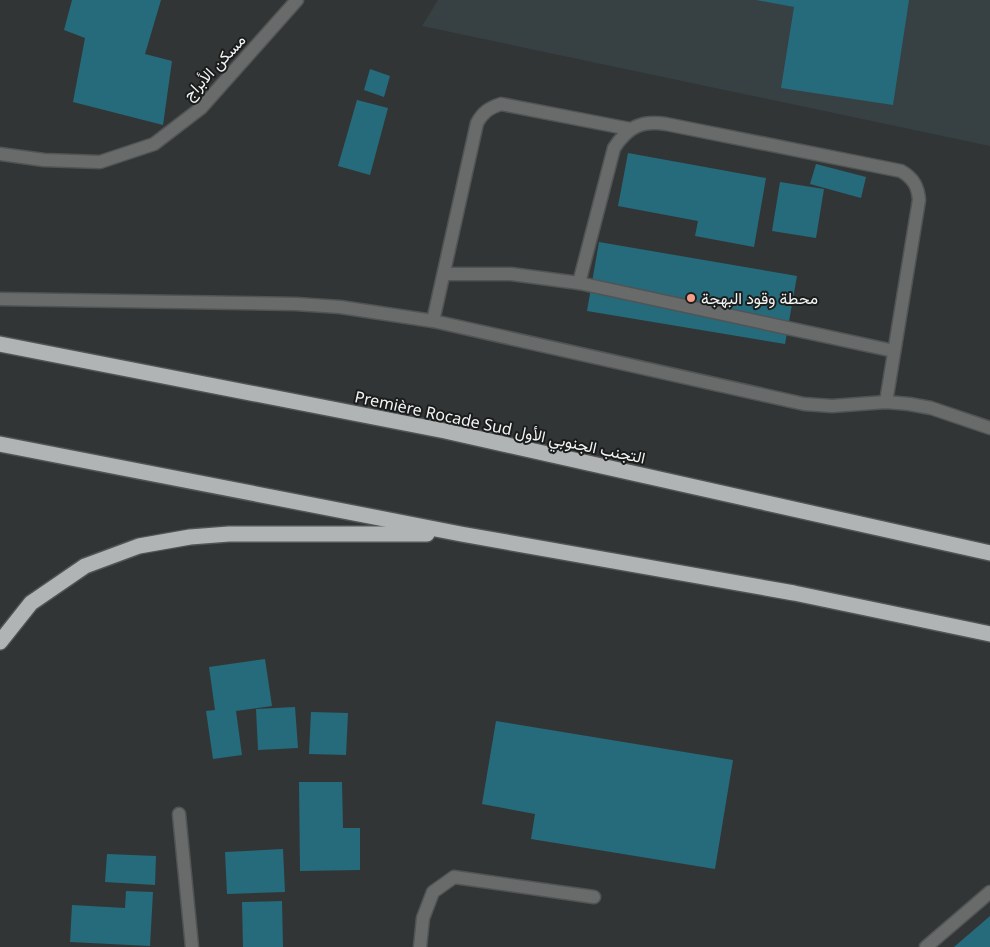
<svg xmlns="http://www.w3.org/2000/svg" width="990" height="947" font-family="'Noto Sans',Vazirmatn,sans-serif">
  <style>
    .built { fill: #374144 }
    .building { fill: #256b7c }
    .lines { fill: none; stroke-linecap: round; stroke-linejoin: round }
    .service-casing { stroke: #515454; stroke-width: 15 }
    .minor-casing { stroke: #515454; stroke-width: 15 }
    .motorway-casing { stroke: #515454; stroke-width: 18 }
    .service { stroke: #696b6b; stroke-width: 12 }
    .minor { stroke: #696b6b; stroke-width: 12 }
    .motorway { stroke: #b0b4b5; stroke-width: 15 }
    .poi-dot { fill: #f49e87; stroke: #1b1d1d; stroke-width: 2 }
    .labels { text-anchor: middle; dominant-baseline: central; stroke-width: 4; stroke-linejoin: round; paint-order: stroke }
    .street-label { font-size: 16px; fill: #f2f4f4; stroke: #1b1d1d }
    .poi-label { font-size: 16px; fill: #f2f4f4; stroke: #1b1d1d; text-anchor: start }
  </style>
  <rect width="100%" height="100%" fill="#323536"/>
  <path class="built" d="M 438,0 L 990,0 L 990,146 L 422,26 Z"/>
  <g class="building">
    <path d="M 72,0 L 161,0 L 145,54 L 172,61 L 163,125 L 73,102 L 85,38 L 64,30 Z"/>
    <path d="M 756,0 L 909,0 L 893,105 L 781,88 L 794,7 Z"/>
    <path d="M 370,69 L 390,76 L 384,97 L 364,90 Z"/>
    <path d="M 357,100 L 388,108 L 370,175 L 338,166 Z"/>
    <path d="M 628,153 L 766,178 L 754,247 L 695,236 L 698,221 L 618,206 Z"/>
    <path d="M 816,164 L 866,177 L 861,198 L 810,184 Z"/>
    <path d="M 780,182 L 824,189 L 816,238 L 772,231 Z"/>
    <path d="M 599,242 L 797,276 L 785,344 L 587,311 Z"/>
    <path d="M 265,659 L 272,706 L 236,711 L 242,755 L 213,759 L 206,711 L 215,710 L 209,667 Z"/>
    <path d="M 295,707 L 298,748 L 258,750 L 256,709 Z"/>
    <path d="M 311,712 L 348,713 L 346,755 L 309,754 Z"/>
    <path d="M 496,721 L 733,760 L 715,869 L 531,839 L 535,814 L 482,804 Z"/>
    <path d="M 299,782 L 342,782 L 343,828 L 360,828 L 360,870 L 300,871 Z"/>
    <path d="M 283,849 L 285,892 L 227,894 L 225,852 Z"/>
    <path d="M 107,854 L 156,856 L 155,885 L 105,882 Z"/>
    <path d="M 126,891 L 153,892 L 150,946 L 70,942 L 72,905 L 125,908 Z"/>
    <path d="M 282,901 L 283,947 L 243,947 L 242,902 Z"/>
    <path d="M 990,916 L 990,947 L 954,947 Z"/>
  </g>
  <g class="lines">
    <g class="service-casing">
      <g id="service">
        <path d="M 444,274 L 511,274 L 579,283 L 894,351"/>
        <path d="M 579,283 L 614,148 C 628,127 641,120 666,124 L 901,171 C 913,178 918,186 919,200 L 886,402"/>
        <path d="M 0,299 L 296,304 L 340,307 L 433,321 L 804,404 L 832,406 L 886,402 L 909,404 L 931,408 L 990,428"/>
        <path d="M 433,321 L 477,123 C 483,112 489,108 501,104 L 630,129"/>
        <path d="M 420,947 L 423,918 L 433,892 L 454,877 L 594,897"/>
      </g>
    </g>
    <g class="minor-casing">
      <g id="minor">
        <path d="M 0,154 L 44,160 L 100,162 L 154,144 L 201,108 L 297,0"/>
        <path d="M 179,814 L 192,947"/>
        <path d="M 926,947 L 990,892"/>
      </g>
    </g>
    <g class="motorway-casing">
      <g id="motorway">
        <path d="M 0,344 L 445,431 L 990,553"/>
        <path d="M 0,444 L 461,534 L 794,593 L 990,634"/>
        <path d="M 0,642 L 31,603 L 85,566 L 139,546 L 190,537 L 229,534 L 427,534"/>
      </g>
    </g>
    <use href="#service" class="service"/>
    <use href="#minor" class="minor"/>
    <use href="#motorway" class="motorway"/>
  </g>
  <circle class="poi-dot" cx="691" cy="298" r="5"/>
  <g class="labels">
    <g class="street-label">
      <text transform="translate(214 67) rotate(-47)">مسكن الأبراج</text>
      <text transform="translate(500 427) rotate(12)">Première Rocade Sud التجنب الجنوبي الأول</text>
    </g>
    <g class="poi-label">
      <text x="701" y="298">محطة وقود البهجة</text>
    </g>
  </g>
</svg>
